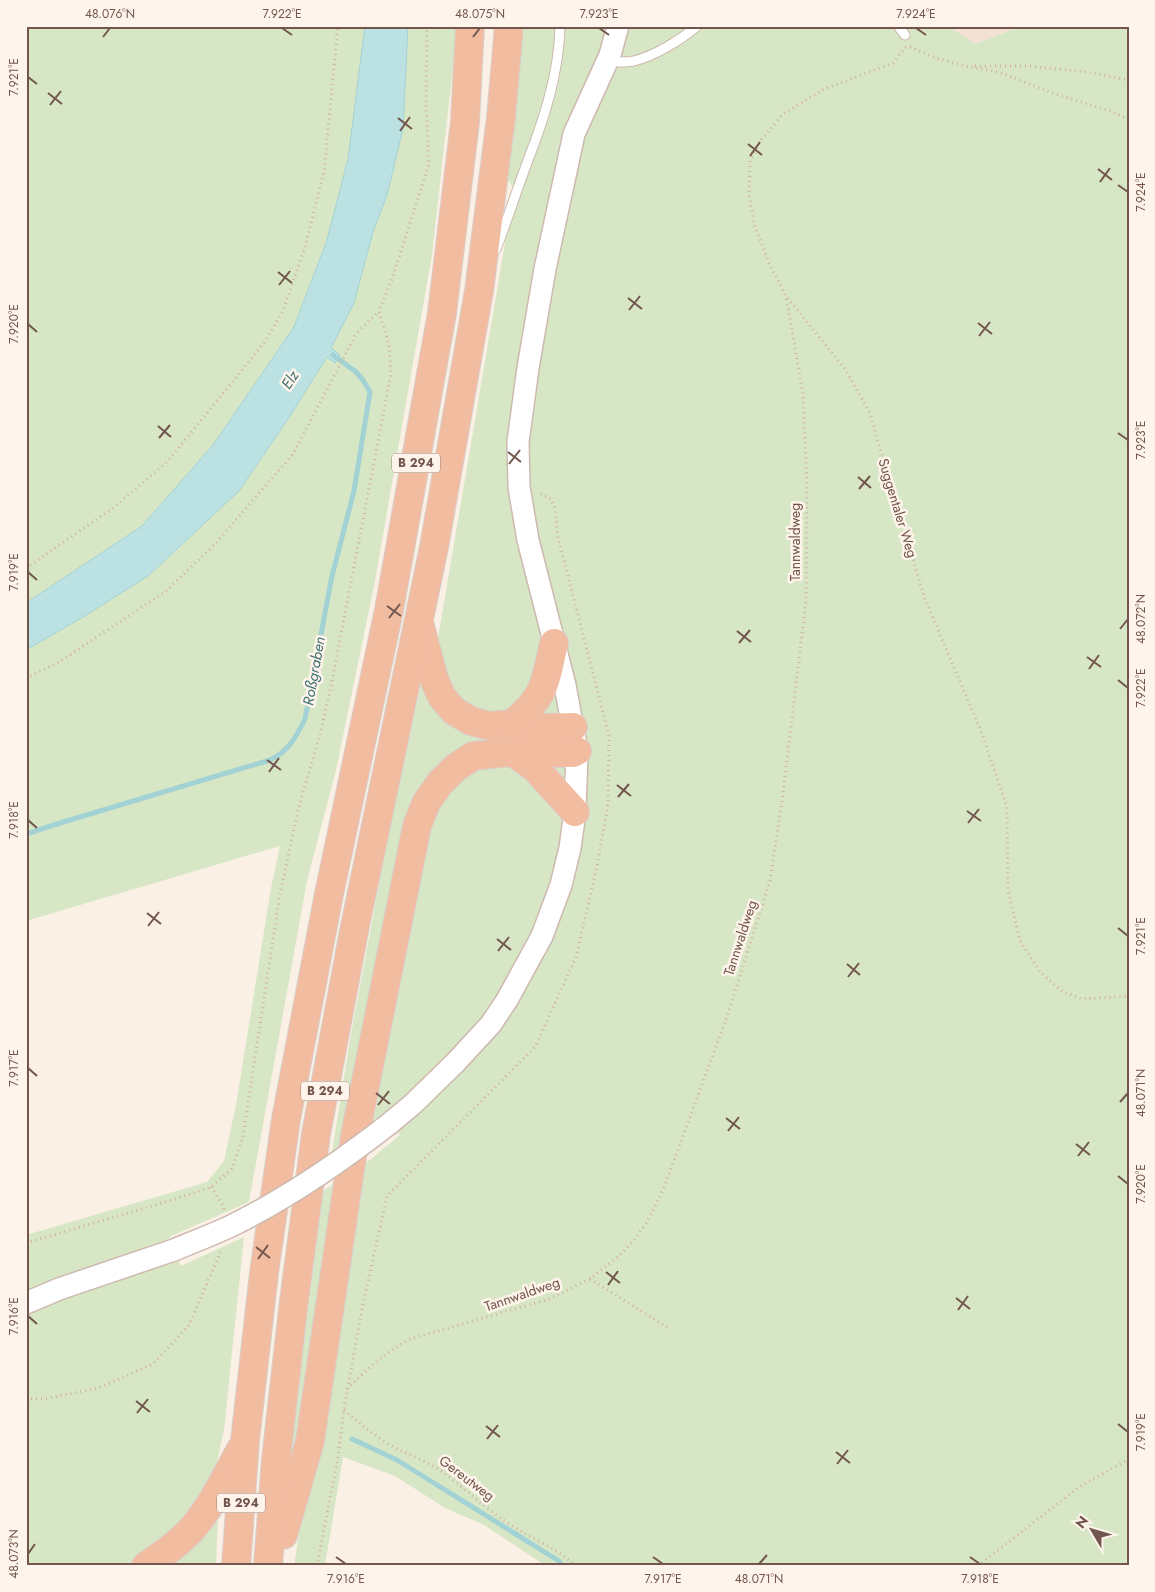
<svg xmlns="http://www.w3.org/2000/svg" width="1155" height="1592" font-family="Jost,sans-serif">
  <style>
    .residential { fill: #f2e1d4 }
    .green { fill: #d7e7c5 }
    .water { fill: #bbe1e3; stroke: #a2d2d4 }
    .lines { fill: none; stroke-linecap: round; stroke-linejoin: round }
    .stream { stroke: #a2d2d4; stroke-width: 5 }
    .service-casing { stroke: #cdb9af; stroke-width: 11 }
    .tertiary-casing { stroke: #cdb9af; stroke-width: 24 }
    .trunk-casing { stroke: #d8cfcd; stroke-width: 30 }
    .path { stroke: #d3afa2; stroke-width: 3; stroke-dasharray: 1 4; stroke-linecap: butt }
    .service { stroke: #fff; stroke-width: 9 }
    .tertiary { stroke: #fff; stroke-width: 21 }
    .trunk { stroke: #f2bca1; stroke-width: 28 }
    .tertiary-bridge-casing { stroke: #cdb9af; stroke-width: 24; stroke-linecap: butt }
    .tertiary-bridge { stroke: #fff; stroke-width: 21 }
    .ticks { fill: none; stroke: #72554c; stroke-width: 2 }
    .labels { text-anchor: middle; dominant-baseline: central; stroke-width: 5; stroke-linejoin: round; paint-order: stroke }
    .shield { fill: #fef4eb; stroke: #9c857c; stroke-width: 1 }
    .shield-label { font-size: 12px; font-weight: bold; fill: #72554c }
    .street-label { font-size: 14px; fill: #72554c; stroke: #fef4eb }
    .water-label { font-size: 15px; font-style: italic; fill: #417376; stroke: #fef4eb }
    .neatline { fill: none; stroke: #72554c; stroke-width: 2 }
    .ticks-label { font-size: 12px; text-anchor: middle; fill: #72554c }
  </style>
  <rect width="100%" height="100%" fill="#fbf0e5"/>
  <path class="residential" d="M 948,26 L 1021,26 L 975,44 Z"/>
  <g class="green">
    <path d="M 26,26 L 365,26 L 348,159 L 327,240 L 294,327 L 213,445 L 142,526 L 26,603 Z"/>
    <path d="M 408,26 L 456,26 L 454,57 L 432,255 L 374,586 L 336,770 L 307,881 L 249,1202 L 169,1237 L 181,1266 L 244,1237 L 224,1430 L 214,1475 L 218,1516 L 216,1566 L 26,1566 L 26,1235 L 207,1182 L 224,1161 L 236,1105 L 271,888 L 280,846 L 26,921 L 26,650 L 83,617 L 148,576 L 239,491 L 290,416 L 327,357 L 336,363 L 340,355 L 331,349 L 354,303 L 373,232 L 387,195 L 403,129 Z"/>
    <path d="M 522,26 L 948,26 L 975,44 L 1021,26 L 1129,26 L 1129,1566 L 546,1566 L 484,1525 L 445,1508 L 395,1476 L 343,1457 L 325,1566 L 294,1566 L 310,1458 L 290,1456 L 323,1191 L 371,1159 L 400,1135 L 382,1114 L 332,1152 L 351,1034 L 388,837 L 422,680 L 437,644 L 507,231 L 520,194 L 508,181 L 519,77 Z"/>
  </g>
  <path class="water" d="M 365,26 L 408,26 L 403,129 L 387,195 L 373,232 L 354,303 L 331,348 L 340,355 L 335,363 L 327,357 L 290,416 L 239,491 L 148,576 L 83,617 L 26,650 L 26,603 L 142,526 L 213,445 L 294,327 L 327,240 L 348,159 Z"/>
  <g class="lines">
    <g class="stream">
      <path d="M 26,834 L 60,823 L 270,760 C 289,751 296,737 305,719 L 332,576 L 354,491 L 370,392 L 363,380 L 356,372 L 333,355"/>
      <path d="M 352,1439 L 397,1460 L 559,1561 L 563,1566"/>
    </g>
    <g class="service-casing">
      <g id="service">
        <path d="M 898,26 L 905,35"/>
        <path d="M 618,62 C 623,62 629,62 634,61 C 654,56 681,40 697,26"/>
        <path d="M 496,249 C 507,221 516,192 527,163 C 544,119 559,74 560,26"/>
      </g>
    </g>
    <g class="tertiary-casing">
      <g id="tertiary">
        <path d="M 389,1124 L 413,1104 L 456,1062 L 491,1024 L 507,1000 L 542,936 L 561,885 L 570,848 L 575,812 L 577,751 L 565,685 L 528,540 L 519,487 L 518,442 L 528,368 L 545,269 L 574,134 L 610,55 L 618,26"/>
        <path d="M 26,1303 L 59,1289 L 174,1250"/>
      </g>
    </g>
    <g class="trunk-casing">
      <g id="trunk">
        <path d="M 420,626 L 434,679 L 442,697 L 454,711 L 471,721 L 490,726 L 512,724 L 548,728 L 573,727"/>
        <path d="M 512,724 C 545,697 545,684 554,643"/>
        <path d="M 513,752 L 535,768 L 575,812"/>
        <path d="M 283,1535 L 310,1441 L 355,1136 L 417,826 L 426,803 L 440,783 L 455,768 L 473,756 L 513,752 L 573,753 L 577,751"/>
        <path d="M 146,1566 C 162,1555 178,1544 192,1529 C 212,1506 226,1476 241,1449"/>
        <path d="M 236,1566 L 245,1441 L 264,1273 L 286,1119 L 329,894 L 389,610 L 442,313 L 465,122 L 470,26"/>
        <path d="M 268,1566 L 276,1459 L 294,1301 L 316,1134 L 355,926 L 434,547 L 479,291 L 501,118 L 509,26"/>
      </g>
    </g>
    <g class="path">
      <path d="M 906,47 L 893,63 L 824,89 L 783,114 L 762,139 L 750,161 L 749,195 L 755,227 L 769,263 L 786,296 L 845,369 L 870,413 L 893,494 L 925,599 L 981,731 L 1007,807 L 1008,890 L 1020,941 L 1041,973 L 1062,991 L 1082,999 L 1129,996"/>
      <path d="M 910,47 L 936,58 L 965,66 L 999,72 L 1052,93 L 1110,111 L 1129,120"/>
      <path d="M 975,66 L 1027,66 L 1087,72 L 1129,80"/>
      <path d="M 26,568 L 113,508 L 168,461 L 264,343 L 283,311 L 305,247 L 324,171 L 338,26"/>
      <path d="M 26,678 L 59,662 L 165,592 L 214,545 L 293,454 L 356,334 L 379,311"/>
      <path d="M 211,1187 L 224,1207 L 224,1210"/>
      <path d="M 26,1243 L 172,1200 L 211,1187 L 232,1169 L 243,1136 L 280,894 L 299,806 L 320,735 L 331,686 L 391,374 L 389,345 L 379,311 L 392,279 L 429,164 L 426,105 L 427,26"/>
      <path d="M 590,1279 L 670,1329"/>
      <path d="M 347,1389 C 367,1369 385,1353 410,1339 L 549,1299 L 590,1279 L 619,1256 L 634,1240 L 647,1222 L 663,1190 L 727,1017 L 770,881 L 783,794 L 806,601 L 807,484 L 803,394 L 786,296"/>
      <path d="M 26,1399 L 43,1399 L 99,1388 L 153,1364 L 189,1325 L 221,1251"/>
      <path d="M 344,1410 C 358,1422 371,1433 387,1443 C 405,1454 426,1460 444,1473 C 467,1490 487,1510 511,1525 C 532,1539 557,1548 576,1566"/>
      <path d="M 317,1566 L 338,1457 L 344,1409 L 363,1304 L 387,1196 L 535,1047 L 576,957 L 596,871 L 608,804 L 609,736 L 558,537 L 555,508 L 551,499 L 540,493"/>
      <path d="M 978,1566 L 1079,1487 L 1129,1459"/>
    </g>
    <use href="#service" class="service"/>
    <use href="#tertiary" class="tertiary"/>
    <use href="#trunk" class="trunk"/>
    <g class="tertiary-bridge-casing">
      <path id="tertiary-bridge" d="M 174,1250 C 193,1242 212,1235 231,1226 C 288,1198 339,1163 389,1124"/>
    </g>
    <use href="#tertiary-bridge" class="tertiary-bridge"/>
  </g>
  <path class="ticks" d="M 282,28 L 292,35M 599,28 L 609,35M 916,28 L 926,35M 103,37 L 110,28M 473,37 L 480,28M 28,77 L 37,84M 48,93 L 62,104M 50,105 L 61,91M 398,118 L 412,129M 400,131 L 410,117M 748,144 L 762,155M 750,156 L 760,142M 1098,169 L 1112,180M 1100,182 L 1110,168M 1118,185 L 1128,192M 278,272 L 292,283M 279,285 L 290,271M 628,298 L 642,309M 629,310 L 640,296M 978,323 L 992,334M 28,324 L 37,332M 979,336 L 990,322M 158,426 L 171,437M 1118,433 L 1128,440M 159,438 L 170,425M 508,452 L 521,462M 509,464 L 520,450M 858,477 L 871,488M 859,489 L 870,476M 28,572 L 37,580M 387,606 L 401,616M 389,618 L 400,604M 1120,629 L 1128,619M 737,631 L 751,642M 739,643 L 750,630M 1087,657 L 1101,667M 1089,669 L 1099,655M 1118,680 L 1128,688M 267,760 L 281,770M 269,772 L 279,758M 617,785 L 631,796M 618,797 L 629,784M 967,811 L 981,821M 28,820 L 37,828M 968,823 L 979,809M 147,913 L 161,924M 148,926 L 159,912M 1118,928 L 1128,936M 497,939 L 511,950M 498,951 L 509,937M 847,964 L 860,975M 848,977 L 859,963M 28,1068 L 37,1076M 376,1093 L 390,1104M 1120,1102 L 1128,1093M 378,1105 L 389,1091M 726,1118 L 740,1129M 728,1131 L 739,1117M 1076,1144 L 1090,1155M 1078,1156 L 1089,1142M 1118,1176 L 1128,1184M 256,1247 L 270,1258M 258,1259 L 268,1245M 606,1272 L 620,1283M 608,1285 L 618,1271M 956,1298 L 970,1309M 958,1310 L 968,1296M 28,1316 L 37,1324M 136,1401 L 150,1412M 137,1413 L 148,1399M 1118,1424 L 1128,1432M 486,1426 L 500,1437M 487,1439 L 498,1425M 836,1452 L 850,1463M 837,1464 L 848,1450M 28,1554 L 35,1544M 336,1557 L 346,1564M 653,1557 L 663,1564M 970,1557 L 980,1564M 759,1564 L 767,1555"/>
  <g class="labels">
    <g class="shield">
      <rect x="392" y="453.5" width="48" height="19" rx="4"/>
      <rect x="301" y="1081.5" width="48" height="19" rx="4"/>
      <rect x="217" y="1493.5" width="48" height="19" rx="4"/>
    </g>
    <g class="shield-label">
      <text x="416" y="463">B 294</text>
      <text x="325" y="1091">B 294</text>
      <text x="241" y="1503">B 294</text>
    </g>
    <g class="street-label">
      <text transform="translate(898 508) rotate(73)">Suggentaler Weg</text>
      <text transform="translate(795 542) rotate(-90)">Tannwaldweg</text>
      <text transform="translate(740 938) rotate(-72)">Tannwaldweg</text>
      <text transform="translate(522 1294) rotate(-19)">Tannwaldweg</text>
      <text transform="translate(467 1478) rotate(37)">Gereutweg</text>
    </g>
    <g class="water-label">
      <text transform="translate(290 380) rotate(-57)">Elz</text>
      <text transform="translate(314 671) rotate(-80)">Roßgraben</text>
    </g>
  </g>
  <rect width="1155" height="1592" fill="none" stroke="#fef4eb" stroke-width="55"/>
  <g transform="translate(1092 1530) rotate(308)" stroke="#fef4eb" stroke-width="4" paint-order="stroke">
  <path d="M0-4L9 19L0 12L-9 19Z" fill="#72554c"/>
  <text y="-8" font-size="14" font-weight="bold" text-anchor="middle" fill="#72554c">N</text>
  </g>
  <rect x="28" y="28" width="1100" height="1536" class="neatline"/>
  <g class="ticks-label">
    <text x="110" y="18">48.076°N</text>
    <text x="282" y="18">7.922°E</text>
    <text x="480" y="18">48.075°N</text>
    <text x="599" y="18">7.923°E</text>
    <text x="916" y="18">7.924°E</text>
    <text transform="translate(14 77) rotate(-90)" y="4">7.921°E</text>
    <text transform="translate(1141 192) rotate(-90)" y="4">7.924°E</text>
    <text transform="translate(14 324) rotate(-90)" y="4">7.920°E</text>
    <text transform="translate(1141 440) rotate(-90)" y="4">7.923°E</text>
    <text transform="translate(14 572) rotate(-90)" y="4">7.919°E</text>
    <text transform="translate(1141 619) rotate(-90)" y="4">48.072°N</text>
    <text transform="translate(1141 688) rotate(-90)" y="4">7.922°E</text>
    <text transform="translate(14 820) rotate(-90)" y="4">7.918°E</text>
    <text transform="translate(1141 936) rotate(-90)" y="4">7.921°E</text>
    <text transform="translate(14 1068) rotate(-90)" y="4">7.917°E</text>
    <text transform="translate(1141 1093) rotate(-90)" y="4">48.071°N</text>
    <text transform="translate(1141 1184) rotate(-90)" y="4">7.920°E</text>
    <text transform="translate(14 1316) rotate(-90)" y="4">7.916°E</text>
    <text transform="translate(1141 1432) rotate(-90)" y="4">7.919°E</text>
    <text transform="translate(14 1554) rotate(-90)" y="4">48.073°N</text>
    <text x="346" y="1583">7.916°E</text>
    <text x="663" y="1583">7.917°E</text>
    <text x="759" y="1583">48.071°N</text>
    <text x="980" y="1583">7.918°E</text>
  </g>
</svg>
